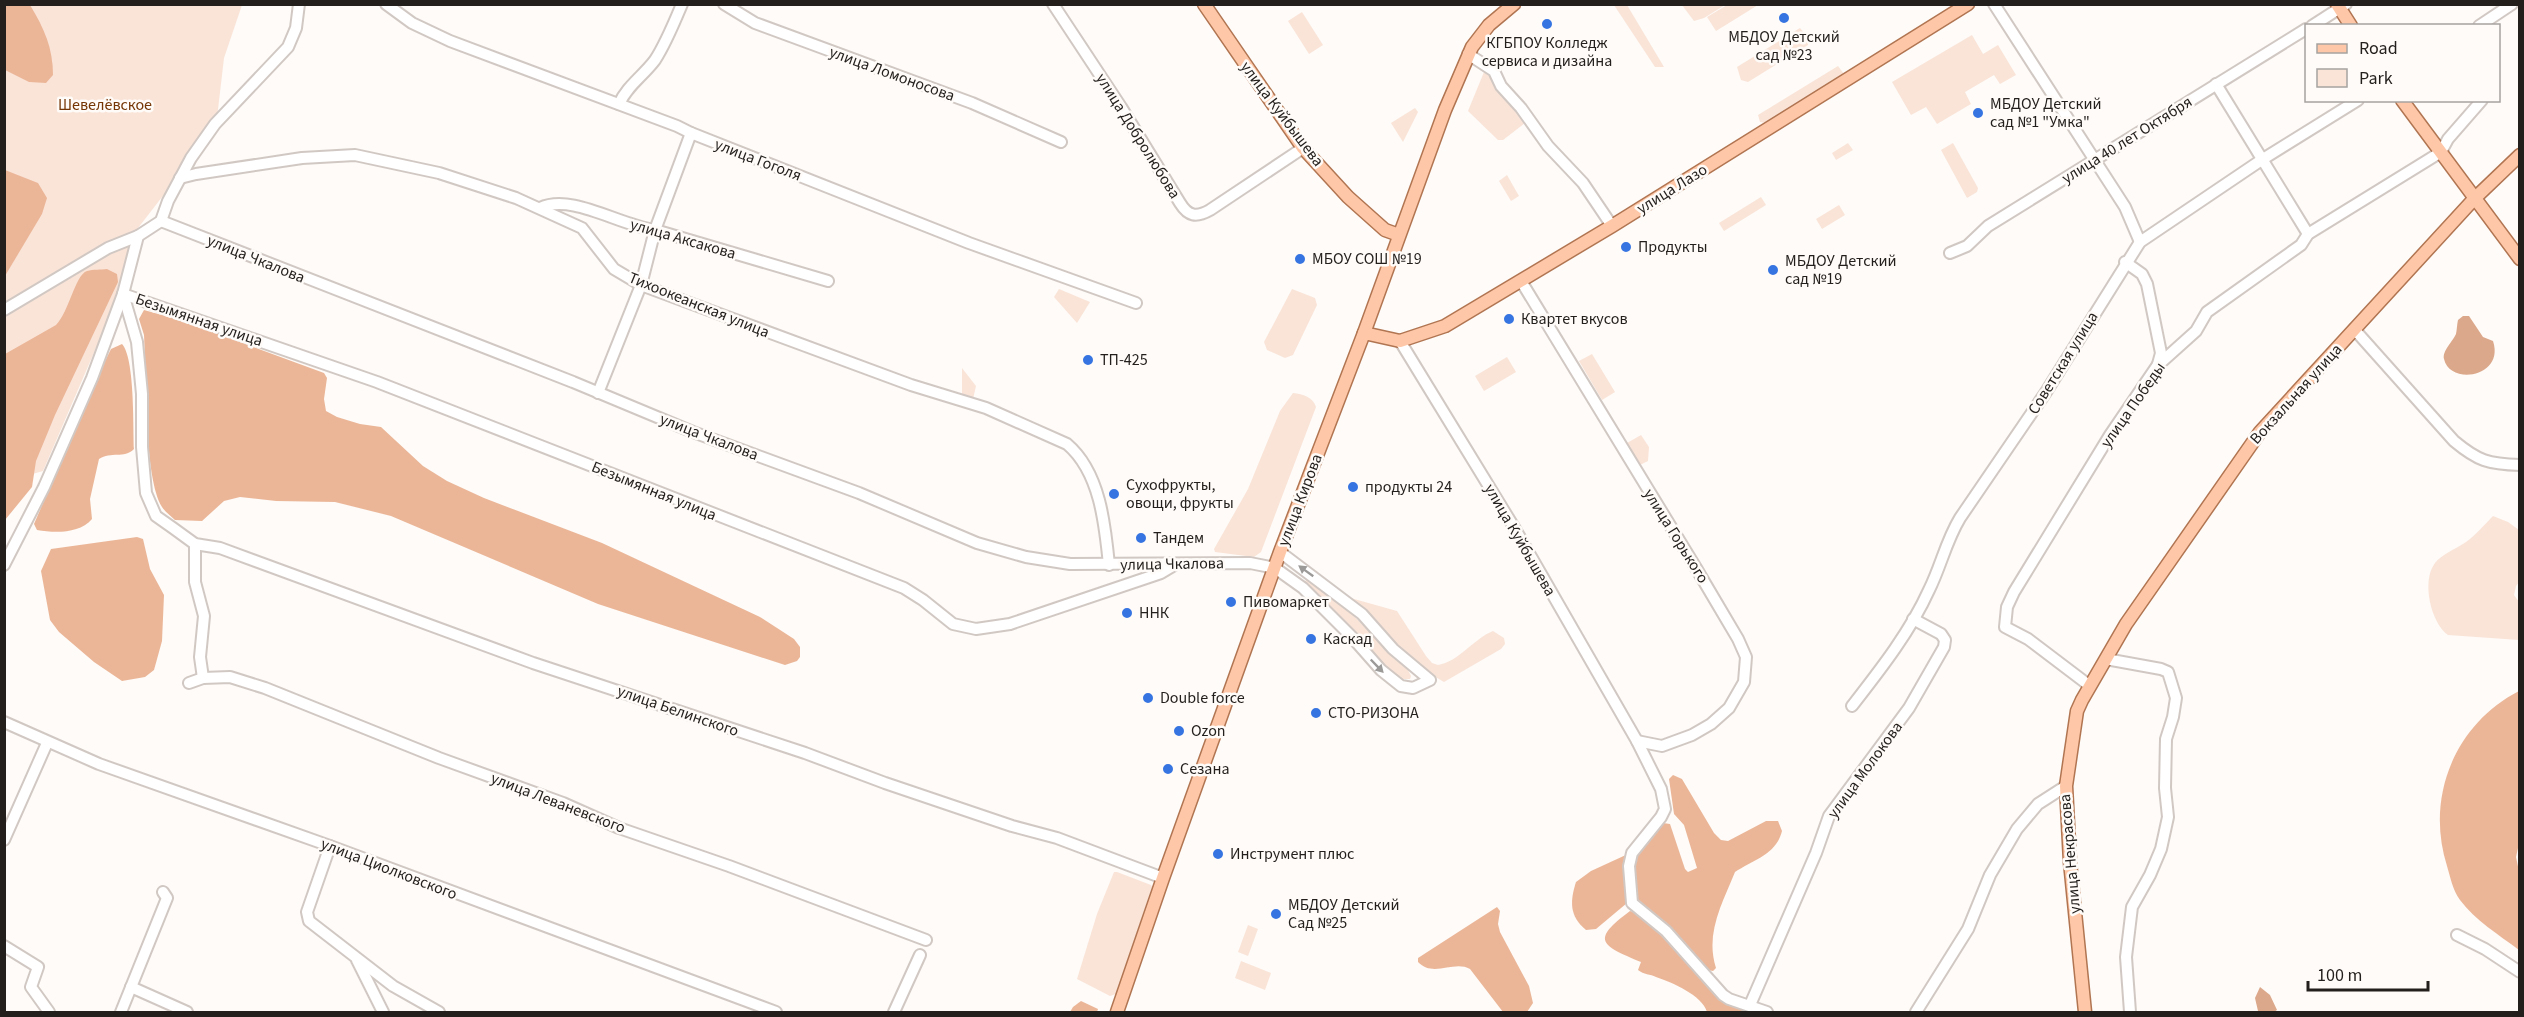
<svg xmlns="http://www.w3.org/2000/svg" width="2524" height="1017" font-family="'Source Sans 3',sans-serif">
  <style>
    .green { fill: #fae4d8 }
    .forest { fill: #ebb698 }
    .water { fill: #dca88b }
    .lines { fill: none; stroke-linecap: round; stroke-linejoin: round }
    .minor-casing { stroke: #d1c8c3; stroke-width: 14 }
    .major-casing { stroke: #b17552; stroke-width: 15 }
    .minor { stroke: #fff; stroke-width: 10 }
    .major { stroke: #fec8a8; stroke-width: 12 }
    .oneway { fill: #9c9a99 }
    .poi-dot { fill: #3674e2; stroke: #fefbf8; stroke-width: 2 }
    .labels { text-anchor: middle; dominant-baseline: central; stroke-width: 5; stroke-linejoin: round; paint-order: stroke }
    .poi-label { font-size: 16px; fill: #221f1d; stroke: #fefbf8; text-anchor: start }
    .street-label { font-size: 16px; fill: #221f1d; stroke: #fefbf8 }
    .park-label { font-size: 16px; fill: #753605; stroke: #fefbf8 }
  </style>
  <rect width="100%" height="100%" fill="#fefbf8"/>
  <g class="green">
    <path d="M 5,5 L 242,5 L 224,58 L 217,118 L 176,179 L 131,237 L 123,273 L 105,327 L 43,471 L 5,482 Z"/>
    <path d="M 1614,5 L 1627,5 L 1664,67 L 1655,67 Z"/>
    <path d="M 1682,5 L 1682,4 L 1725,5 L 1704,18 L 1694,21 Z"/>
    <path d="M 1727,5 L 1727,4 L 1758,5 L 1716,31 L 1707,17 Z"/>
    <path d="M 1302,12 L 1323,45 L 1309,54 L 1288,21 Z"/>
    <path d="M 1800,28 L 1809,39 L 1808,45 L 1748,82 L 1741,80 L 1737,67 Z"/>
    <path d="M 1972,35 L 1983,54 L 1998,45 L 2016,75 L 2000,84 L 1994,75 L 1965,92 L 1971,104 L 1937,124 L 1926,107 L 1911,115 L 1892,82 Z"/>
    <path d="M 1838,66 L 1844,74 L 1767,123 L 1760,122 L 1758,115 Z"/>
    <path d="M 1484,72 L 1491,77 L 1525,123 L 1503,140 L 1498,140 L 1468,111 Z"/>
    <path d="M 1415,108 L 1418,112 L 1403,142 L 1391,123 Z"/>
    <path d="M 1848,143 L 1853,150 L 1836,160 L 1832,153 Z"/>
    <path d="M 1953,143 L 1978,188 L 1977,192 L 1967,198 L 1941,150 Z"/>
    <path d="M 1507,175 L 1519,196 L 1511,201 L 1499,181 Z"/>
    <path d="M 1761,197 L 1766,205 L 1724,231 L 1719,223 Z"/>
    <path d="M 1839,205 L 1845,215 L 1822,229 L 1816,219 Z"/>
    <path d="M 1059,289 L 1090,302 L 1077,323 L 1054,297 Z"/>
    <path d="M 1292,289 L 1315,298 L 1317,305 L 1293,355 L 1285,358 L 1267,350 L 1264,342 Z"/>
    <path d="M 1592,354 L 1615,392 L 1602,400 L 1579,361 Z"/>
    <path d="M 1507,357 L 1516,372 L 1484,391 L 1475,376 Z"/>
    <path d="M 962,368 L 976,386 L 973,399 L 962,398 Z"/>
    <path d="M 1293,393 C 1303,394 1313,397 1316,407 L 1261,552 L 1254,557 L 1215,552 L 1214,549 L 1248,489 L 1280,411 Z"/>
    <path d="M 1641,435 L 1649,447 L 1648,461 L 1640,465 L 1627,443 Z"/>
    <path d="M 2493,516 L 2508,522 L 2519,530 L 2519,582 L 2516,586 L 2514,595 L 2519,602 L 2519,640 L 2448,635 C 2431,623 2421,581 2435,563 C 2442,554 2456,549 2466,542 C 2476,535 2484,525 2493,516 Z"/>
    <path d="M 1307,579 C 1337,590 1380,648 1408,670 L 1411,676 L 1410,679 L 1400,679 L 1382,665 L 1306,586 L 1304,582 Z"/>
    <path d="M 1347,597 L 1397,611 L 1426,656 L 1432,663 L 1438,665 C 1460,661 1473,639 1493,631 L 1504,638 L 1505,644 L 1501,649 L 1444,682 L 1417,666 Z"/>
    <path d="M 1114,872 L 1117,872 L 1151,885 L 1152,887 L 1116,994 L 1110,996 L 1077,979 L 1097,914 Z"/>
    <path d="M 1248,925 L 1258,929 L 1248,956 L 1238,952 Z"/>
    <path d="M 1241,961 L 1271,973 L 1265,990 L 1235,978 Z"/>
  </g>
  <g class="forest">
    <path d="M 5,4 L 30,5 C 44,28 53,48 53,75 L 46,83 L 29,82 L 5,70 Z"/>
    <path d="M 5,170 L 38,183 L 47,198 L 42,214 L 5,276 Z"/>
    <path d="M 107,269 L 117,274 L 118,282 L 55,415 L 36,461 L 32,487 L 5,520 L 5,354 L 56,325 C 69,312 75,275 87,271 C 93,269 101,270 107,269 Z"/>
    <path d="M 144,310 L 183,321 L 324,373 L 327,378 L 324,399 L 326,411 L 337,417 L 360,424 L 381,427 L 423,466 L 447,481 L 484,498 L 602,543 L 760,617 L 794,639 L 800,647 L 800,657 L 797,661 L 785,665 L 598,604 L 391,516 L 335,502 L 276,501 L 240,497 L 224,501 L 202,521 L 175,520 C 171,516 165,512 162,507 C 144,478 146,373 144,335 L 139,319 Z"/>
    <path d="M 122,344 C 135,358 133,427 134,449 C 124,459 111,451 99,459 L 90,499 L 92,519 C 79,534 55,533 37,530 L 34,524 L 100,371 L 111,349 Z"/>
    <path d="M 137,537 L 143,539 L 150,569 L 164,595 L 162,641 L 154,670 L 145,677 L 122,681 L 94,662 L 59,632 L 50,620 L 41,571 L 51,549 Z"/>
    <path d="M 2519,691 L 2520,839 L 2516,857 L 2520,876 L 2519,950 C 2499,935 2475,920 2460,900 C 2453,891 2450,876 2447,866 C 2425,797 2455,724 2519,691 Z"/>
    <path d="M 1673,775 L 1682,779 L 1714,833 L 1721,840 L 1728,841 L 1766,821 L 1778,821 L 1782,831 C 1776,855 1753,860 1735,872 C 1722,904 1705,934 1716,968 L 1713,971 L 1708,970 L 1669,927 L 1637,902 C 1631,857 1631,855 1663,823 L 1670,824 L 1685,869 L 1688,872 L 1697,868 L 1684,825 L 1674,814 L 1669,779 Z"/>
    <path d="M 1628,854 L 1627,903 L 1596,929 L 1586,930 C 1569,916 1570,901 1576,882 L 1591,871 Z"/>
    <path d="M 1497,907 L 1500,911 L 1498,924 L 1500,932 L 1529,986 L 1533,1003 L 1527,1012 L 1503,1012 L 1470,969 C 1454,960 1433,978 1418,962 L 1418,958 Z"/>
    <path d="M 1630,911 L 1637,913 L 1662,934 L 1728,1005 L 1751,1012 L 1707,1012 C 1702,995 1673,983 1656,977 C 1650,974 1644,975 1638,970 L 1641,962 C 1600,945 1591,940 1630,911 Z"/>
    <path d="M 1081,1001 L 1098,1009 L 1097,1012 L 1070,1012 L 1073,1007 Z"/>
  </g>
  <g class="water">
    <path d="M 2463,316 L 2469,316 L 2483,337 L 2493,341 C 2505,377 2450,386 2444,359 C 2442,351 2453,341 2456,334 C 2457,329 2457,324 2458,320 Z"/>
    <path d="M 2260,987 L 2270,995 L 2277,1010 L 2274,1012 L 2258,1011 L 2255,998 Z"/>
  </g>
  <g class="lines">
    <g class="minor-casing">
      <g id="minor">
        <path d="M 386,4 L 412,23 L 450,41 L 677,126 L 691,133 L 969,243 L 1136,303"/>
        <path d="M 724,4 L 755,23 L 972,103 L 1061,142"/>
        <path d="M 1053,4 L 1121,107 L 1180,203 C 1188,216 1196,218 1210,210 L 1303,148"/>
        <path d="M 1994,4 L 2125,207 L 2140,242"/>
        <path d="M 2312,26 L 2346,4"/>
        <path d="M 2479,26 L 2512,4"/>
        <path d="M 1468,54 L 1494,71 L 1501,86 L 1521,108 L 1548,146 L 1583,183 L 1612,226"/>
        <path d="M 2216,84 L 2308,234"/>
        <path d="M 619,104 C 627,86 643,76 655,60 C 666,43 674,23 682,4"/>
        <path d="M 180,178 L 196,174 L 302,158 L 355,155 L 439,173 L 516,198 L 582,228 L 614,269 L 641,285 L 911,385 L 986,408 L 1067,444 C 1100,472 1105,524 1109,565"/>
        <path d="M 540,208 C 572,193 618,225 655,230 L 828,281"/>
        <path d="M 161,221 L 573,382 L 693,432 L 859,493 L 977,543 L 1026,557 L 1070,564 L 1250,563 L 1275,568 L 1303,588 L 1351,636 L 1381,670 L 1401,686 L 1413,688 L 1430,680 L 1393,649 L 1362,614 L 1280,552"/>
        <path d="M 1950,253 L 1967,246 L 1988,226 L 2306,29"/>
        <path d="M 2125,262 L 2142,274 L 2147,284 L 2161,353 L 2158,364"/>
        <path d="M 1521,281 L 1696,568 L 1738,639 L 1746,657 L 1744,682 L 1729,708 L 1711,724 L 1692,735 L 1662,746 L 1637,741"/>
        <path d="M 123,294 L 137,342 L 142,394 L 142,447 L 146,493 L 156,516 L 173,528 L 195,544 L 220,548 L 533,663 L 805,753 L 885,783 L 1012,826 L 1057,838 L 1163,878"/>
        <path d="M 123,294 L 377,382 L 904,588 L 923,600 L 953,624 L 976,629 L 1010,624 L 1161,573 L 1176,564"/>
        <path d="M 4,310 L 108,248 L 138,236"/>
        <path d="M 2354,329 L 2454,441 C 2478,461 2488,464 2520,465"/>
        <path d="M 1400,341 L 1515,529 L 1637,741 L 1661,789 L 1665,809 L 1661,817 L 1632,853 L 1629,866 L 1632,903 L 1666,931 L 1723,995 L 1729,999 L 1767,1012"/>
        <path d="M 598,393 L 641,285 L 655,230 L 691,133"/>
        <path d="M 195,544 L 195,582 L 204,616 L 200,657 L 203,678"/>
        <path d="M 4,565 L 44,487 L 92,378 L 123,294 L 138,236 L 161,221 L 168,201 L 191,158 L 215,124 L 288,47 L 296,28 L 299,4"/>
        <path d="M 2106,659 L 2161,669 L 2168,672 L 2176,698 L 2173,717 L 2166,739 L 2165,788 L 2168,817 L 2161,849 L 2150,875 L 2132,907 L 2126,957 L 2130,1012"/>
        <path d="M 189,683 L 203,678 L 230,677 L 265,688 L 439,758 L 563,803 L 619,828 L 729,866 L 926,940"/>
        <path d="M 2090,686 L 2028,639 L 2005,627 L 2007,607 L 2014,592 L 2110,435 L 2157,366 L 2196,331 L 2207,312 L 2301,245 L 2308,234 L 2441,152 L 2448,139 L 2482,100"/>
        <path d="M 1852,706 C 1880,670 1910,632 1929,590 C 1941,566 1946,541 1960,518 L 2046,392 L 2140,242 L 2263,159 L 2358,100"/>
        <path d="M 4,722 L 99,764 L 330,846 L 776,1012"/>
        <path d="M 4,840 L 47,743"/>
        <path d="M 330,846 L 307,912 L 309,921 L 393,986 L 439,1012"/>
        <path d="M 2457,935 L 2485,949 L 2520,972"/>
        <path d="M 4,946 L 38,967 L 31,987 L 49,1012"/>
        <path d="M 357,960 L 383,1012"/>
        <path d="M 131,987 L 187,1012"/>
        <path d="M 1750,1005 L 1816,853 L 1829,816 L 1909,708 L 1944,647 L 1945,640 L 1941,634 L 1913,619"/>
        <path d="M 121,1012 L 167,898 L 163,892"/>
        <path d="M 894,1012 L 920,955"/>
        <path d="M 1916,1012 L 1968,929 L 1990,875 L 2017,829 L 2038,804 L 2066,786"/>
      </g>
    </g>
    <g class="major-casing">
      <g id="major">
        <path d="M 1204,4 L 1303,148 L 1348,197 L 1385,230 L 1399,235"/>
        <path d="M 2337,4 L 2351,26"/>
        <path d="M 2402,100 L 2520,259"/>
        <path d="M 1364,333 L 1400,341 L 1445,326 L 1612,226 L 1968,4"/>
        <path d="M 1117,1012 L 1163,878 L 1280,552 L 1364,333 L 1445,110 L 1472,47 L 1489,25 L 1514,4"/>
        <path d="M 2085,1012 L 2070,862 L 2066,786 L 2077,711 L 2082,700 L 2126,624 L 2260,432 L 2474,199 L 2520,155"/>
      </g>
    </g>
    <use href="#minor" class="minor"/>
    <use href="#major" class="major"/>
  </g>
  <defs><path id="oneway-solid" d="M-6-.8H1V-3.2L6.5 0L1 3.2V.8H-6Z" transform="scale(1.5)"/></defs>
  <g class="oneway">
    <use href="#oneway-solid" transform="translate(1306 571) rotate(-144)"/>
    <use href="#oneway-solid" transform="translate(1377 666) rotate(46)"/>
  </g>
  <g class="poi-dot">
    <circle cx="1784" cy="18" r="6"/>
    <circle cx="1547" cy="24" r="6"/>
    <circle cx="1978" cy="113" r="6"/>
    <circle cx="1626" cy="247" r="6"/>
    <circle cx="1300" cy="259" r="6"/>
    <circle cx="1773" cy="270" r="6"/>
    <circle cx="1509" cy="319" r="6"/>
    <circle cx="1088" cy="360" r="6"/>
    <circle cx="1353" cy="487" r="6"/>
    <circle cx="1114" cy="494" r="6"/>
    <circle cx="1141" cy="538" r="6"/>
    <circle cx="1231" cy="602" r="6"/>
    <circle cx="1127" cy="613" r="6"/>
    <circle cx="1311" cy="639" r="6"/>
    <circle cx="1148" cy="698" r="6"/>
    <circle cx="1316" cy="713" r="6"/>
    <circle cx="1179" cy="731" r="6"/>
    <circle cx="1168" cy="769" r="6"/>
    <circle cx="1218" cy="854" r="6"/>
    <circle cx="1276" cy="914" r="6"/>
  </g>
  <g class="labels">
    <g class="poi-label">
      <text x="1784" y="37" text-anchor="middle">МБДОУ Детский<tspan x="1784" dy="18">сад №23</tspan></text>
      <text x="1547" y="43" text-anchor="middle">КГБПОУ Колледж<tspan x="1547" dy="18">сервиса и дизайна</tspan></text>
      <text x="1990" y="104">МБДОУ Детский<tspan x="1990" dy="18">сад №1 "Умка"</tspan></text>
      <text x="1638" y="247">Продукты</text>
      <text x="1312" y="259">МБОУ СОШ №19</text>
      <text x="1785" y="261">МБДОУ Детский<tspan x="1785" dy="18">сад №19</tspan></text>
      <text x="1521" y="319">Квартет вкусов</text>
      <text x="1100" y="360">ТП-425</text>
      <text x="1126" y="485">Сухофрукты,<tspan x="1126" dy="18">овощи, фрукты</tspan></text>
      <text x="1365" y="487">продукты 24</text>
      <text x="1153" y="538">Тандем</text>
      <text x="1243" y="602">Пивомаркет</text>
      <text x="1139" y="613">ННК</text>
      <text x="1323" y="639">Каскад</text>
      <text x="1160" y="698">Double force</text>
      <text x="1328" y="713">СТО-РИЗОНА</text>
      <text x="1191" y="731">Ozon</text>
      <text x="1180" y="769">Сезана</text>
      <text x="1230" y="854">Инструмент плюс</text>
      <text x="1288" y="905">МБДОУ Детский<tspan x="1288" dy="18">Сад №25</tspan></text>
    </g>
    <g class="street-label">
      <text transform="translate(892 74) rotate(20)">улица Ломоносова</text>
      <text transform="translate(1282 114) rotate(53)">улица Куйбышева</text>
      <text transform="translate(1138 136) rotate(58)">улица Добролюбова</text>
      <text transform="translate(2127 140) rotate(-32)">улица 40 лет Октября</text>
      <text transform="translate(758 160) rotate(21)">улица Гоголя</text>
      <text transform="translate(1672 189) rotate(-32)">улица Лазо</text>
      <text transform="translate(683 239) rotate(16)">улица Аксакова</text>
      <text transform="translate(256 259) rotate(22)">улица Чкалова</text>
      <text transform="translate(699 305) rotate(22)">Тихоокеанская улица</text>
      <text transform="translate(199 320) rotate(19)">Безымянная улица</text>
      <text transform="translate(2063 363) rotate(-58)">Советская улица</text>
      <text transform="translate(2296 394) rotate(-48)">Вокзальная улица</text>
      <text transform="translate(2133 405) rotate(-55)">улица Победы</text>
      <text transform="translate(709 437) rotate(21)">улица Чкалова</text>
      <text transform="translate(654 491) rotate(22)">Безымянная улица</text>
      <text transform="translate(1300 500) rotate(-69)">улица Кирова</text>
      <text transform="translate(1676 536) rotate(58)">улица Горького</text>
      <text transform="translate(1520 540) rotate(60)">улица Куйбышева</text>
      <text transform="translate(1172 564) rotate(-1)">улица Чкалова</text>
      <text transform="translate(678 711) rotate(19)">улица Белинского</text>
      <text transform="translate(1865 770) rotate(-54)">улица Молокова</text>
      <text transform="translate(558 803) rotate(21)">улица Леваневского</text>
      <text transform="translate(2070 854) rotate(-95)">улица Некрасова</text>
      <text transform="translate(389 869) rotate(21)">улица Циолковского</text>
    </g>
    <g class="park-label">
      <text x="105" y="105">Шевелёвское</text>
    </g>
  </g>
  <rect width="2524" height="1017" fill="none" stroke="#221f1d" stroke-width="12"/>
  <rect x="2305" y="24" width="195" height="78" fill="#fefbf8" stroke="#a6a3a0" stroke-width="1.5"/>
  <rect x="2317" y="44" width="30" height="9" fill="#fec8a8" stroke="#a6a3a0" stroke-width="1.5"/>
  <text x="2359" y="54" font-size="18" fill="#221f1d">Road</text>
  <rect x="2317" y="69" width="30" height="18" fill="#fae4d8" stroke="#a6a3a0" stroke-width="1.5"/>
  <text x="2359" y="84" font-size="18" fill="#221f1d">Park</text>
  <path d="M2308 981v9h120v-9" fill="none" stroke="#221f1d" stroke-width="3"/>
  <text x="2317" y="981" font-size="18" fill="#221f1d" stroke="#fefbf8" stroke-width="4.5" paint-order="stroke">100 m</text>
</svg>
